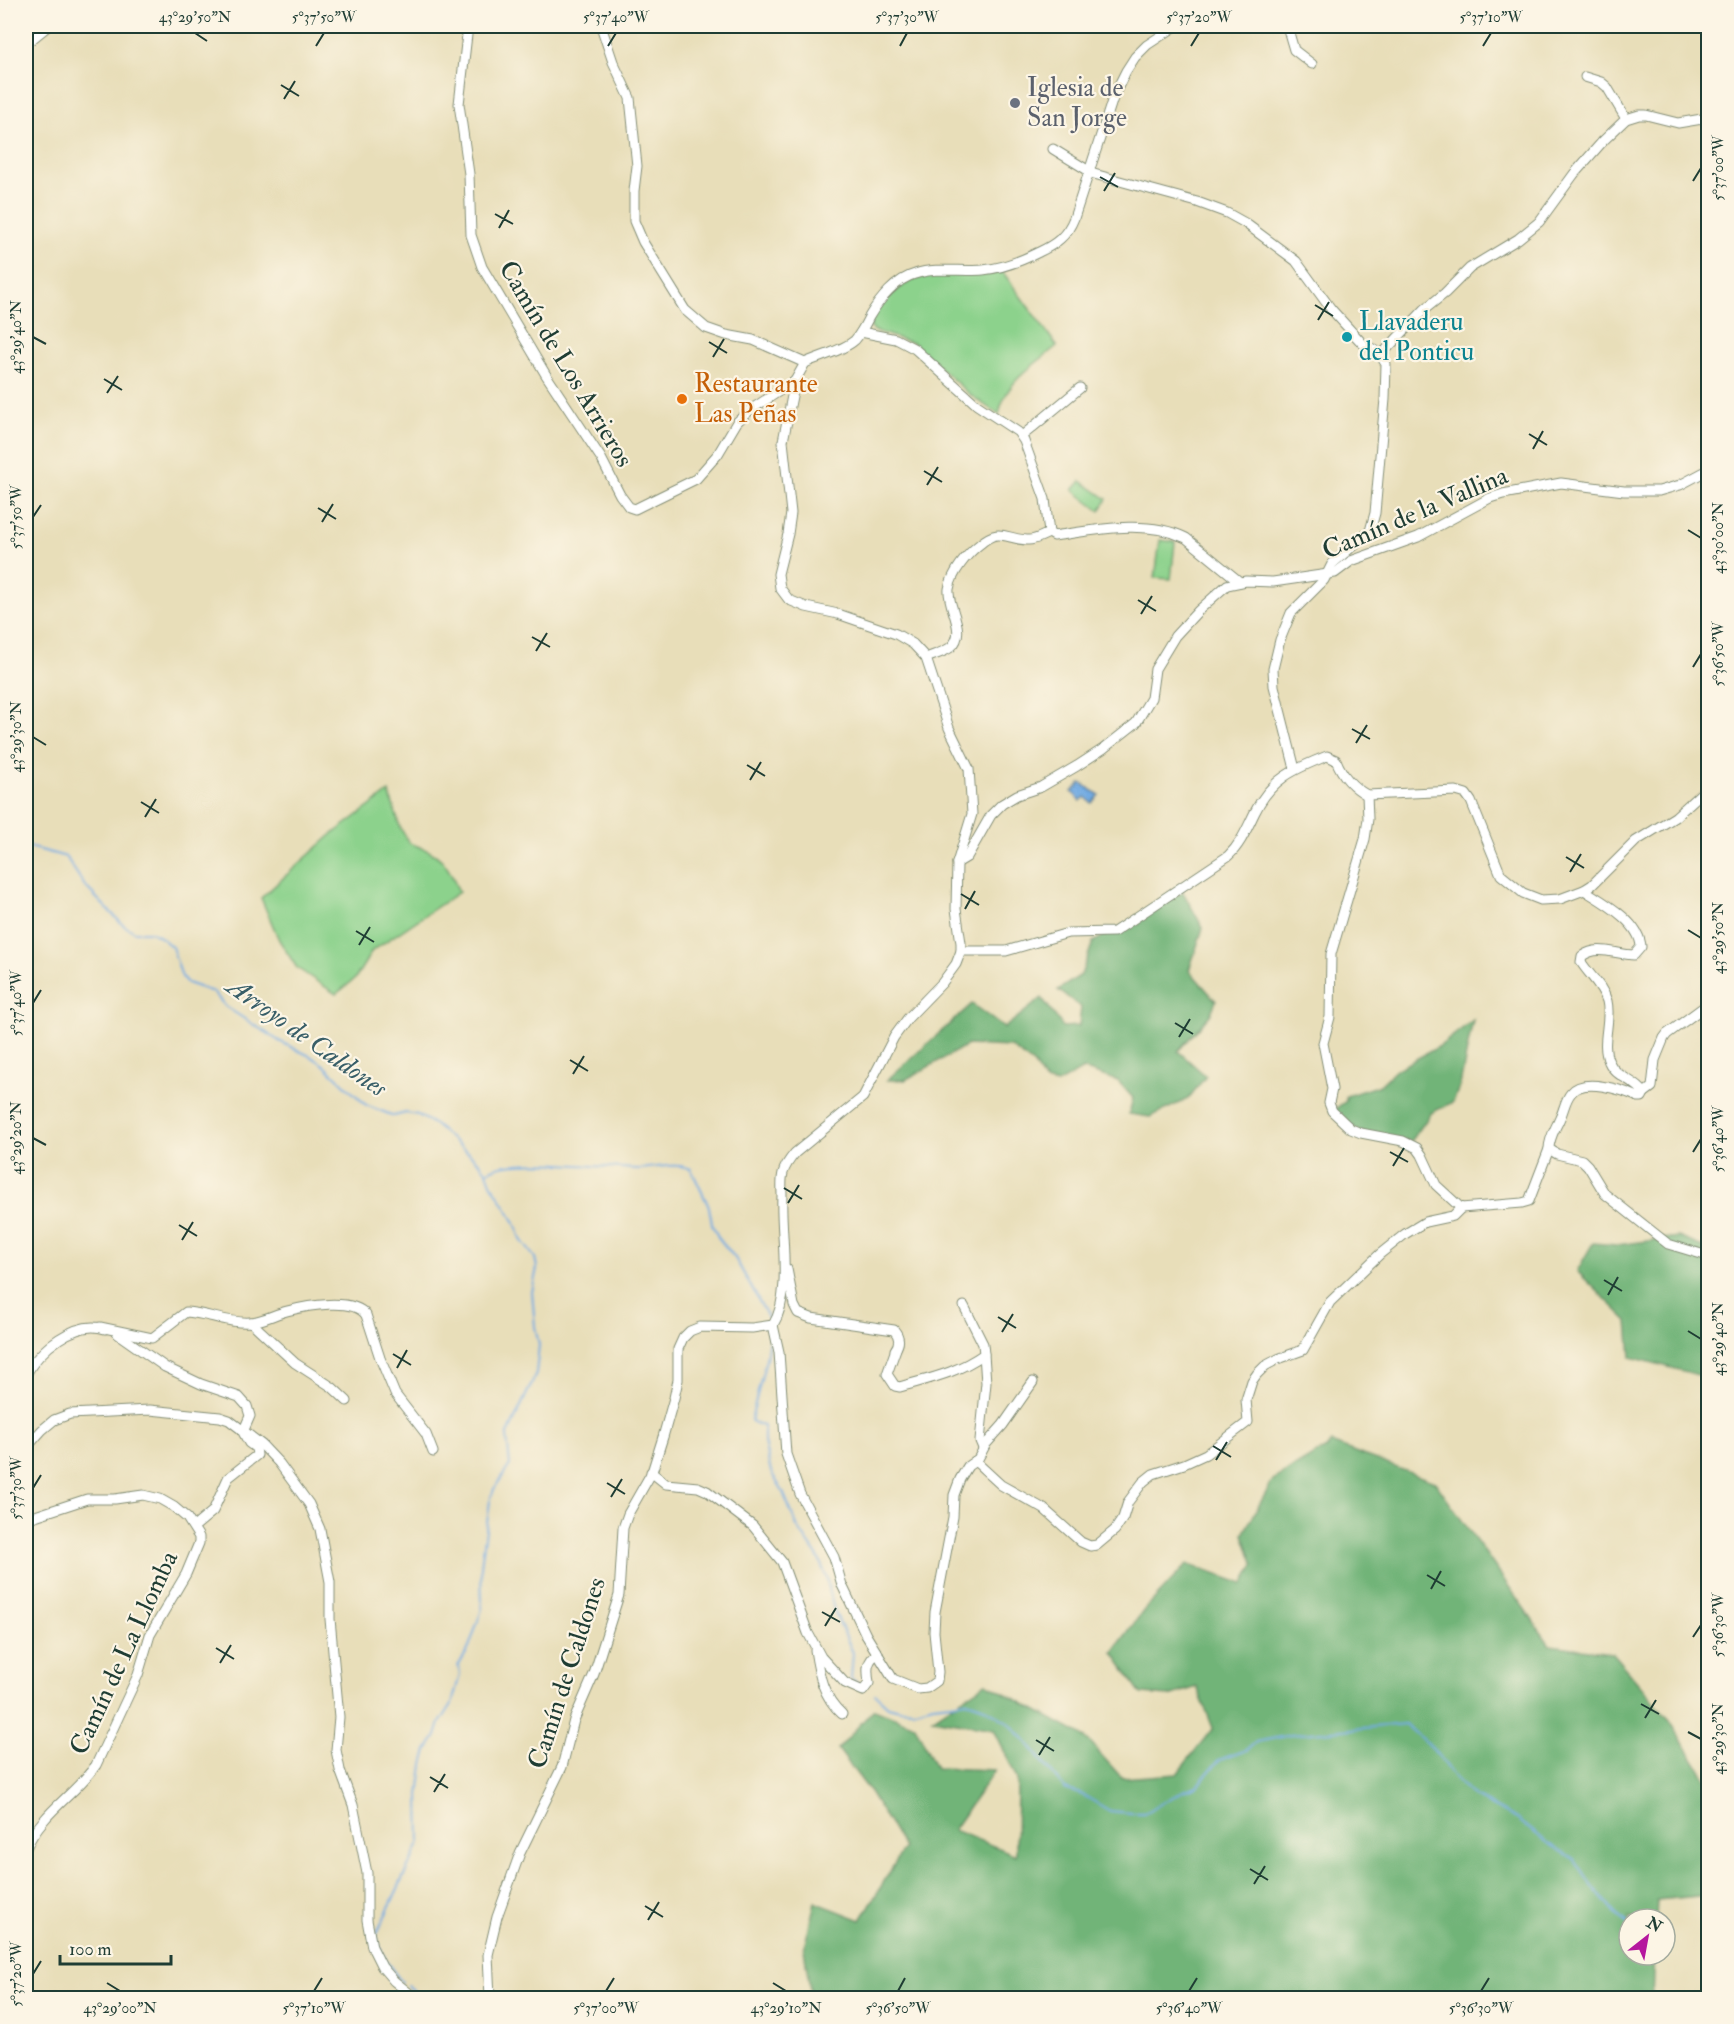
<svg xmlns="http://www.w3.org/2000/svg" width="1734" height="2024" font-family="'IM FELL Double Pica',serif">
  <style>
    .green { fill: #8cd28c; stroke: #568860; stroke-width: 1.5 }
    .forest { fill: #71b478; stroke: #487856; stroke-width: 1.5 }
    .water { fill: #73abe2; stroke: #49748b; stroke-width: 1.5 }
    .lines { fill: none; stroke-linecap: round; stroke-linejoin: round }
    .stream { stroke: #73abe2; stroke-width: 2 }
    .minor-casing { stroke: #848e76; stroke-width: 11 }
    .minor { stroke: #fff; stroke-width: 9 }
    .ticks { fill: none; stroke: #1f3d34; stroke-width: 2 }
    .worship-dot { fill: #6b7280; stroke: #fcf5e5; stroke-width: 2 }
    .culture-dot { fill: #0f9aa8; stroke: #fcf5e5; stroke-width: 2 }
    .food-dot { fill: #e8710a; stroke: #fcf5e5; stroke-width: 2 }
    .labels { text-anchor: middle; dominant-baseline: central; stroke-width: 4.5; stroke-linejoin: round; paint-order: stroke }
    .worship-label { font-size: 26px; fill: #5b616d; stroke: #fcf5e5; text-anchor: start }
    .culture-label { font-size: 26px; fill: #0d838f; stroke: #fcf5e5; text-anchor: start }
    .street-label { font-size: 26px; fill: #1f3d34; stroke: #fcf5e5 }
    .food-label { font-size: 26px; fill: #c56008; stroke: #fcf5e5; text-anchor: start }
    .water-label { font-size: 27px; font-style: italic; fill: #385e68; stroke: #fcf5e5 }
    .neatline { fill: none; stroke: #1f3d34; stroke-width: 2 }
    .ticks-label { font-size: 15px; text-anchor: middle; fill: #1f3d34 }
  </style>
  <rect width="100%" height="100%" fill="#fcf5e5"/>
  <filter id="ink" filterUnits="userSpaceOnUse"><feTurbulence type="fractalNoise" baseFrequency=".0167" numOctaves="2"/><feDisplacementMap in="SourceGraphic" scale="12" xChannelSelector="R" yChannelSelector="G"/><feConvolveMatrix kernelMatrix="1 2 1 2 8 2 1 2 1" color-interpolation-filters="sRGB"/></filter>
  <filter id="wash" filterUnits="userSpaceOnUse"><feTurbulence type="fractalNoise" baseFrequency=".008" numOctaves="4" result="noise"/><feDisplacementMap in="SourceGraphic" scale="24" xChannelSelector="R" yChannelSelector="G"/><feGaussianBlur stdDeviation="1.35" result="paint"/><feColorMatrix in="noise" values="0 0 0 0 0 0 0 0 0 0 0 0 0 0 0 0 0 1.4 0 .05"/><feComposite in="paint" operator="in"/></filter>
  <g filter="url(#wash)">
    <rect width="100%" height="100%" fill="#e8deb9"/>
    <g class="green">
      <path d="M 1002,271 L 1057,346 C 1033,366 1004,382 999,415 L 969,394 L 913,343 L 875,331 L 870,327 C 872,316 879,308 887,299 C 919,265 958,273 1002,271 Z"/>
      <path d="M 1081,481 L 1107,499 L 1100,511 L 1073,490 Z"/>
      <path d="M 1160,540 L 1175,542 L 1171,579 L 1155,578 Z"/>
      <path d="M 389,792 L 400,827 L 409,843 C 442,854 446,861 459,892 L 372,951 L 355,979 L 336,994 L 297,968 L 279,940 L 261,898 L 330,836 Z"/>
    </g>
    <g class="forest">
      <path d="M 1183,892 L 1203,928 L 1189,970 L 1216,1001 L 1210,1015 L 1178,1051 L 1206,1076 L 1188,1099 L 1150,1117 L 1129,1114 L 1133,1098 L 1118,1081 L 1083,1069 L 1057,1084 L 1045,1081 L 1034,1065 L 1011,1047 L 967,1045 L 905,1080 L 887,1080 L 972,1004 L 1004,1028 L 1042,998 L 1063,1027 L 1079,1026 L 1081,1007 L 1058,990 L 1081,975 L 1093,942 Z"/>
      <path d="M 1473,1020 L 1460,1085 L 1453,1102 L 1431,1113 L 1410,1143 L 1361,1133 L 1332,1111 L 1346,1101 L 1346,1096 L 1380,1085 L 1397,1069 L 1440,1046 Z"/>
      <path d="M 1678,1237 L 1708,1249 L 1708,1398 L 1702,1376 L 1631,1357 L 1628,1321 L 1577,1271 L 1593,1243 L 1617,1245 Z"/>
      <path d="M 1331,1443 L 1435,1482 L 1550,1645 L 1612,1653 L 1668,1718 L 1708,1782 L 1708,1895 L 1657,1900 L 1656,1919 L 1629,1919 L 1629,1955 L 1654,1955 L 1652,1998 L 811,1998 L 804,1948 L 815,1902 L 861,1920 L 904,1848 L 871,1793 L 838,1749 L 874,1709 L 915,1725 L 936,1768 L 995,1770 L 953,1830 L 1016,1855 L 1017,1779 L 994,1729 L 932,1719 L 986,1683 L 1085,1737 L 1122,1778 L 1177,1774 L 1213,1728 L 1197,1687 L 1170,1696 L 1141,1694 L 1113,1652 L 1144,1610 L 1187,1564 L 1243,1584 L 1254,1565 L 1243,1534 L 1273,1480 L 1328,1447 Z"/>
    </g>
    <path class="water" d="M 1081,783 L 1099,795 L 1092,803 L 1085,797 L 1081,801 L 1072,792 Z"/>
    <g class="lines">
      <g class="stream">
        <path d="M 26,846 L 66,857 L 85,886 L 123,925 L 135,932 L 150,932 L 159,936 L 172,947 L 182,977 L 187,983 L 213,992 L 226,1007 L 279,1041 L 312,1057 L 324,1065 L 366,1105 L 394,1116 L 406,1113 L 418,1115 L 435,1125 L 480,1163 L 487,1172 C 508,1154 609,1169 640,1169 C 655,1168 677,1162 691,1169 L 709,1207 L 712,1224 L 718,1237 L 735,1258 L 769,1319"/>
        <path d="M 770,1331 L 766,1359 L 751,1420 L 754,1423 L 764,1425 L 764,1442 L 771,1472 L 783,1492 L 797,1526 L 818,1557 L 826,1576 L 834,1610 L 853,1653 L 851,1678 L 860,1685"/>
        <path d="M 875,1694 L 888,1706 L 900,1709 L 915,1710 L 933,1705 L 967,1701 L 982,1706 L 1009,1723 L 1026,1741 L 1065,1789 L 1083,1795 L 1110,1811 L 1131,1813 L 1145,1813 L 1183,1791 L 1197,1786 L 1219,1760 L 1247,1750 L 1256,1742 L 1291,1735 L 1405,1724 L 1430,1746 L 1443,1761 L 1454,1777 L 1473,1796 L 1517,1819 L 1548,1843 L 1574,1859 L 1592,1886 L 1615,1914 L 1629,1925"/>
        <path d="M 402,1982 C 389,1967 381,1954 376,1935 L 420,1842 L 419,1795 L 423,1765 L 427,1750 L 436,1736 L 440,1723 L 452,1704 L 460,1674 L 458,1666 L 468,1650 L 482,1609 L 481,1566 L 490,1501 L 494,1489 L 510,1465 L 507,1436 L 536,1374 L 539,1345 L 535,1327 L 532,1292 L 537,1268 L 535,1258 L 522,1241 L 514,1221 L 491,1183 L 487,1172"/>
        <path d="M 407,1985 L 423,1998"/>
      </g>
    </g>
  </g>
  <g filter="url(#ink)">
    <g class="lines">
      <g class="minor-casing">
        <g id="minor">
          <path d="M 468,26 L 459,104 L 469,174 L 471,235 L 482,267 L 546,375 L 601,458 L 620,495 L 629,507 L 635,509 L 641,506 L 696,479 L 718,454 L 737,422 L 750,410 L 795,381"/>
          <path d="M 601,26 L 613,62 L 630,98 L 637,166 L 634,191 L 634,221 L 643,242 L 685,310 L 706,328 L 726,335 L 753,340 L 805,363"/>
          <path d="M 1287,26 L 1294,50 L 1312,64"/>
          <path d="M 26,42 L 32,39 L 48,26"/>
          <path d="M 1585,77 L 1601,82 L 1607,87 L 1626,119"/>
          <path d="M 1053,149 L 1094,174 L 1197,202 L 1227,213 L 1245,223 L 1296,261 L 1331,309 L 1362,343 L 1378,352 L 1386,364 L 1385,399 L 1375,513 L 1370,531 L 1332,564 L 1324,580 L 1291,613 L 1280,640 L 1273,669 L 1274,686 L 1295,769"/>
          <path d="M 861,332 L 896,339 L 915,349 L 977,405 L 1018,432 L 1024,441 L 1045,499 L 1049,533 L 1054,536 C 1096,530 1147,519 1186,538 L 1240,582"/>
          <path d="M 1381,355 L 1425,309 L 1445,293 L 1470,268 L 1518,239 L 1539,222 L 1574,174 L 1603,141 L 1626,119 L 1639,115 L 1646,115 L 1678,123 L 1708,118"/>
          <path d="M 805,363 C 820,356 844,350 855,340 C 861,333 865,325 869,317 C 879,300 896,279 915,274 C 936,267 961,272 983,270 C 1004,268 1021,261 1039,252 C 1056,244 1067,236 1074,218 L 1114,95 L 1126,71 L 1135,57 L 1147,45 L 1176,26"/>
          <path d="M 1022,436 L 1080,388"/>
          <path d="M 926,658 C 933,655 945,652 951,647 C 968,632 947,607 949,589 C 952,572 967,554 980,544 C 1000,527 1005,539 1027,540 C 1034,541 1042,536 1049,533"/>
          <path d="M 1367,795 L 1368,819 L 1365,839 L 1331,954 L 1330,1017 L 1323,1043 L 1332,1089 L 1329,1103 L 1332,1111 L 1351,1129 L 1361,1133 L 1403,1141 L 1417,1148 L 1422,1155 L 1436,1185 L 1461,1208 L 1522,1203 L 1529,1201 L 1549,1149"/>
          <path d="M 957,863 L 967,857 L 991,815 L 1002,804 L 1017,795 L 1041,787 L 1077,766 L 1103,749 L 1136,723 L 1151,698 L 1155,669 L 1175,636 L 1199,610 L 1227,585 L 1246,581 L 1273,582 L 1335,573 L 1351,561 L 1418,537 L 1490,498 L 1503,494 L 1561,483 L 1624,491 L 1659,491 L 1680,485 L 1708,470"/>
          <path d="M 1584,890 C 1603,902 1640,922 1641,947 L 1634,955 C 1616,955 1599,944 1582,956 L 1581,962 C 1590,976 1602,985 1607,1001 C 1612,1021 1600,1043 1609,1062 C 1616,1078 1636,1080 1644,1093 L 1642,1097 L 1638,1097 C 1623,1090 1583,1077 1571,1093 C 1565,1100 1564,1110 1560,1118 C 1556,1128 1549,1137 1549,1149 L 1557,1154 L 1582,1160 L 1588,1166 L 1605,1194 L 1668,1244 L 1708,1256"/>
          <path d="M 961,951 L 1006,951 L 1068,933 L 1114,932 L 1228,856 C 1241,844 1247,828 1255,812 C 1271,779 1294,769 1327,756 L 1336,760 C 1342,775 1352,787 1367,795 L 1456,791 L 1466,794 L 1471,801 L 1501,875 L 1523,893 L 1541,900 L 1560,899 L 1584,890 L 1592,885 L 1636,841 L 1675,817 L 1708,787"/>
          <path d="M 1644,1093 L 1652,1087 L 1655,1060 L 1664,1038 L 1667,1034 L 1708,1004"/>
          <path d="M 787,1269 L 794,1305 L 798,1313 L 811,1318 L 894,1330 C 900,1337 900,1343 895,1350"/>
          <path d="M 251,1322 L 295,1363 L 332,1387 L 347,1401"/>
          <path d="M 773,1325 L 779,1352 L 786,1454 L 800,1494 L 834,1557 L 842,1585 L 866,1635 L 893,1679 L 918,1689 L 927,1688 L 937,1681 L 938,1672 L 934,1632 L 935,1612 L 953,1517 L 954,1495 L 960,1479 L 968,1466 L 978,1459 L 986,1444 L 1003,1425 L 1033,1382"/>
          <path d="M 100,1327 L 152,1338 L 186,1312 C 207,1313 229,1324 251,1322 C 263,1321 275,1314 287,1311 C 306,1306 353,1297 366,1315 L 380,1358 L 395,1394 L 426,1434 L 433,1452"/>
          <path d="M 118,1334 L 165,1367 L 201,1384 L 239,1397 L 247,1406 L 250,1416 L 243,1432 L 249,1443 L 256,1448 L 257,1455 L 228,1478 L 213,1511 L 194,1527"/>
          <path d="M 896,1349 L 887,1374 L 895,1386 L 900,1387 C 931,1378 957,1373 984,1354 L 983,1344 L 964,1306"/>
          <path d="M 26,1375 C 38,1350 76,1319 105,1329"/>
          <path d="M 26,1448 L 42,1430 L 54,1420 L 70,1414 L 150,1410 L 220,1417 L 229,1420 L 262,1445 L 279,1463 L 309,1504 L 320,1529 L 330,1582 L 330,1619 L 339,1717 L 336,1750 L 340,1770 L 353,1805 L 367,1873 L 367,1920 L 372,1947 L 382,1967 L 394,1981 L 415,1998"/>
          <path d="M 983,1448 L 980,1441 L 986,1383 L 984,1354"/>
          <path d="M 975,1461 L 1001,1485 L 1044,1509 L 1081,1542 L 1090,1546 L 1097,1545 L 1115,1530 L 1123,1518 L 1128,1502 L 1143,1482 L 1153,1474 L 1184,1464 L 1206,1454 L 1248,1422 L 1246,1400 L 1252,1381 L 1257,1374 L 1265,1366 L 1278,1359 L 1303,1350 L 1330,1302 L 1380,1254 L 1405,1234 L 1425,1222 L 1453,1216 L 1461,1208"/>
          <path d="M 651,1472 L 666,1484 L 698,1487 L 707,1491 L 753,1526 L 782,1562 L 808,1633 L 821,1657 L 845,1683 L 863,1691 L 869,1683 C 867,1670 866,1661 878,1653"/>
          <path d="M 26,1519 L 87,1499 L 115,1499 L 143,1495 L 160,1499 L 174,1507 L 187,1518 L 199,1537 L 199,1543 L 186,1574 L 150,1635 L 138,1675 L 96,1765 C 75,1795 41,1813 26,1848"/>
          <path d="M 815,1650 C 819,1675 823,1697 842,1714"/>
          <path d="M 490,1998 L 488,1955 L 497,1917 L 520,1853 L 562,1767 L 574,1720 L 594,1674 L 619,1595 L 623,1528 L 628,1514 L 652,1472 L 663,1437 L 674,1398 L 678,1380 L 678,1349 L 683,1338 L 690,1331 L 700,1327 L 752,1328 L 773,1325 C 793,1292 780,1235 782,1196 C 782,1189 781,1180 783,1173 C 785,1165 790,1159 795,1153 L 863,1097 L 894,1037 L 908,1018 L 942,983 L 956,964 L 961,951 L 961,943 L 956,909 L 957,863 L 972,814 L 969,769 L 949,728 L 926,658 L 913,644 L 896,634 L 838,614 L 806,607 L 789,600 L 780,588 L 778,574 L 788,534 L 791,513 L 783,441 L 795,381 L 805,363"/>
        </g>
      </g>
      <use href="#minor" class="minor"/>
    </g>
  </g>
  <path class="ticks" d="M 195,33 L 207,41M 316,46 L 324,33M 608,46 L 616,33M 900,46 L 907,33M 1191,46 L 1199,33M 1483,46 L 1491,33M 281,85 L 299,96M 284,99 L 295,81M 1100,177 L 1118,187M 1693,181 L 1701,168M 1104,191 L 1115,173M 495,214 L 513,224M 499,228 L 509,210M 1315,305 L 1333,316M 1318,320 L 1329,302M 33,337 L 46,344M 709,342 L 727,353M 713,357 L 724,339M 104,379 L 122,390M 107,393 L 118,376M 1529,434 L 1547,445M 1533,449 L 1543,431M 924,471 L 942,482M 927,485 L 938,467M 318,508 L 336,519M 33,517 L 41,505M 322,522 L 333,504M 1688,530 L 1701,538M 1138,600 L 1156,611M 1141,614 L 1152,596M 532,637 L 550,647M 536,651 L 547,633M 1693,667 L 1701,654M 1352,729 L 1370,739M 33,737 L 46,745M 1356,743 L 1367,725M 747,765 L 765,776M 750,780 L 761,762M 141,802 L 159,813M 145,817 L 156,799M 1566,857 L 1584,868M 1570,872 L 1581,854M 961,894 L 979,905M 965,909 L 975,891M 1688,930 L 1701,938M 356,931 L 374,942M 359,945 L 370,927M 33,1003 L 41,990M 1175,1023 L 1193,1034M 1179,1037 L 1190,1019M 570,1060 L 588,1071M 573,1074 L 584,1056M 33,1138 L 46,1145M 1390,1152 L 1408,1162M 1693,1152 L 1701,1139M 1393,1166 L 1404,1148M 784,1188 L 802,1199M 788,1203 L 799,1185M 179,1225 L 197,1236M 182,1240 L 193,1222M 1604,1280 L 1622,1291M 1608,1295 L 1618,1277M 998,1317 L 1016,1328M 1688,1331 L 1701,1339M 1002,1332 L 1013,1314M 393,1354 L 411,1365M 397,1368 L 407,1350M 1213,1446 L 1231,1457M 1216,1460 L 1227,1442M 607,1483 L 625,1494M 33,1488 L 41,1475M 611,1497 L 622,1479M 1427,1575 L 1445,1586M 1431,1589 L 1441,1571M 822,1612 L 840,1622M 825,1626 L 836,1608M 1693,1637 L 1701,1625M 216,1648 L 234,1659M 220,1663 L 231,1645M 1641,1704 L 1659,1714M 1645,1718 L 1656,1700M 1688,1732 L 1701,1739M 1036,1740 L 1054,1751M 1039,1755 L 1050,1737M 430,1777 L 448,1788M 434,1792 L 445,1774M 1250,1869 L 1268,1880M 1254,1884 L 1265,1866M 645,1906 L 663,1917M 648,1920 L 659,1902M 33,1974 L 41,1961M 107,1983 L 120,1991M 773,1983 L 786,1991M 314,1991 L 322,1978M 606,1991 L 614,1978M 898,1991 L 905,1978M 1189,1991 L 1197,1978M 1481,1991 L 1489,1978"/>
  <circle class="worship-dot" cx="1015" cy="103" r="6"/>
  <circle class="culture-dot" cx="1347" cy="337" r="6"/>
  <circle class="food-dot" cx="682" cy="399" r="6"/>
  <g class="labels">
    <g class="worship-label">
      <text x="1027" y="88">Iglesia de<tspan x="1027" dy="30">San Jorge</tspan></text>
    </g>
    <g class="culture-label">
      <text x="1359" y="322">Llavaderu<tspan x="1359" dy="30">del Ponticu</tspan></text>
    </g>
    <g class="street-label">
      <text transform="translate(566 364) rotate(59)">Camín de Los Arrieros</text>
      <text transform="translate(1415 513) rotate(-23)">Camín de la Vallina</text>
      <text transform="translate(124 1653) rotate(-65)">Camín de La Llomba</text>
      <text transform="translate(567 1673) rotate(-72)">Camín de Caldones</text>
    </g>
    <g class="food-label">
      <text x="694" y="384">Restaurante<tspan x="694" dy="30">Las Peñas</tspan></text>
    </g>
    <g class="water-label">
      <text transform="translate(307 1037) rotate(35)">Arroyo de Caldones</text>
    </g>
  </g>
  <rect width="1734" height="2024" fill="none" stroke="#fcf5e5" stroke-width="66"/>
  <g transform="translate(1647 1937) rotate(31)"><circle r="28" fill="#fcf5e5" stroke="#a4ab9e" stroke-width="1.5"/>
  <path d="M0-4.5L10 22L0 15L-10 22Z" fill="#b5179e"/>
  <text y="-9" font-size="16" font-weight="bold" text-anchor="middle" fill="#1f3d34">N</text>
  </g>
  <path d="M60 1955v9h111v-9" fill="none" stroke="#1f3d34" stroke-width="3"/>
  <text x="69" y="1955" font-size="18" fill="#1f3d34" stroke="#fcf5e5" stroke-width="4.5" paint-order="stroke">100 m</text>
  <rect x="33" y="33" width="1668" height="1958" class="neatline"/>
  <g class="ticks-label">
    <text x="195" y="22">43°29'50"N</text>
    <text x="324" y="22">5°37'50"W</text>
    <text x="616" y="22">5°37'40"W</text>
    <text x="907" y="22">5°37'30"W</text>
    <text x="1199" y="22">5°37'20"W</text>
    <text x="1491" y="22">5°37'10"W</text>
    <text transform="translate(1718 168) rotate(-90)" y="5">5°37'00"W</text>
    <text transform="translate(16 337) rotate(-90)" y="5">43°29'40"N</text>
    <text transform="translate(16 517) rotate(-90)" y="5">5°37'50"W</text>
    <text transform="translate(1718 538) rotate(-90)" y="5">43°30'00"N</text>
    <text transform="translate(1718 654) rotate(-90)" y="5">5°36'50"W</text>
    <text transform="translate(16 737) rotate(-90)" y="5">43°29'30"N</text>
    <text transform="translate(1718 938) rotate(-90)" y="5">43°29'50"N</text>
    <text transform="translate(16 1003) rotate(-90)" y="5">5°37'40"W</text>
    <text transform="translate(16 1138) rotate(-90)" y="5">43°29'20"N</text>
    <text transform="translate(1718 1139) rotate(-90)" y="5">5°36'40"W</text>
    <text transform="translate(1718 1339) rotate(-90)" y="5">43°29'40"N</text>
    <text transform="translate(16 1488) rotate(-90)" y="5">5°37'30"W</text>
    <text transform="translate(1718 1625) rotate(-90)" y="5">5°36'30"W</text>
    <text transform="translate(1718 1739) rotate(-90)" y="5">43°29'30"N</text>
    <text transform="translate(16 1974) rotate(-90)" y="5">5°37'20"W</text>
    <text x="120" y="2013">43°29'00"N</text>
    <text x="314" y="2013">5°37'10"W</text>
    <text x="606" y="2013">5°37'00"W</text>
    <text x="786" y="2013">43°29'10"N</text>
    <text x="898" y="2013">5°36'50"W</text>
    <text x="1189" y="2013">5°36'40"W</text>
    <text x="1481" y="2013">5°36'30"W</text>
  </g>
</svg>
